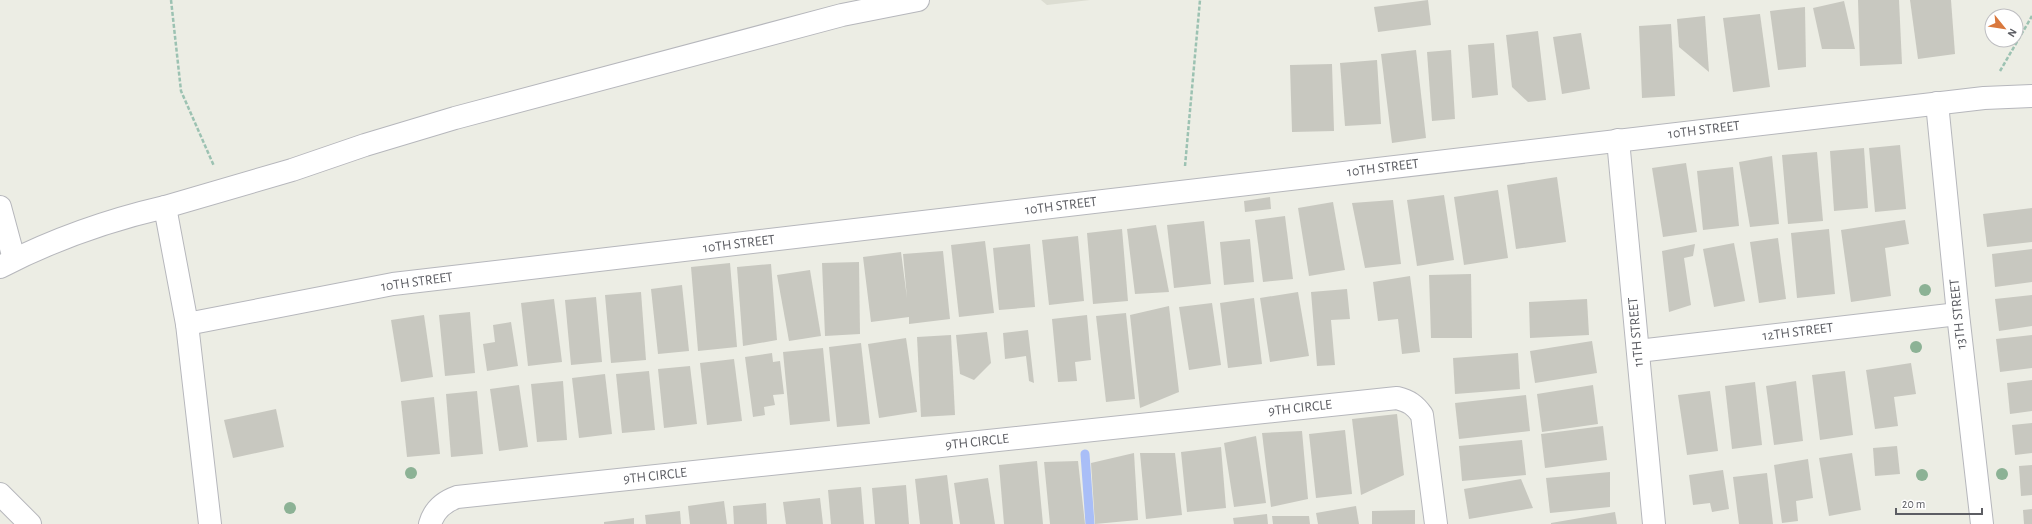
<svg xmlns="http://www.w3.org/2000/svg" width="2032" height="524" font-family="'Alegreya Sans',sans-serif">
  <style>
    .education { fill: #dcddd2 }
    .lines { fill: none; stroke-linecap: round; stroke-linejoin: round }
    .stream { stroke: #a9bef7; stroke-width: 9 }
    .building { fill: #c8c8c0 }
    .minor-casing { stroke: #b6b7bc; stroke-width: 24 }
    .path { stroke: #9cc2b2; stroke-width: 2.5; stroke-dasharray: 4 2; stroke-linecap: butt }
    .minor { stroke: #fff; stroke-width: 22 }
    .tree { fill: #8cb295 }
    .labels { text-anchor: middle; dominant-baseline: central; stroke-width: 4; stroke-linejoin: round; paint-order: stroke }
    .street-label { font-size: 14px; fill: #5c5d63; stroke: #fff }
  </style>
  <rect width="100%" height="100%" fill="#ecede4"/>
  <path class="education" d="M 1041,0 L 1090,0 L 1047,5 Z"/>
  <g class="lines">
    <path class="stream" d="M 1085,454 L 1090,524"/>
  </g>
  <g class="building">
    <path d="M 1428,0 L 1431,25 L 1378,32 L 1374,7 Z"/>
    <path d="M 1858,0 L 1899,0 L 1902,64 L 1860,66 Z"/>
    <path d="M 1910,0 L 1951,0 L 1955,54 L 1918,59 Z"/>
    <path d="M 1844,1 L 1855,49 L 1822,49 L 1813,8 Z"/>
    <path d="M 1805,7 L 1806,67 L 1778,70 L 1770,11 Z"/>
    <path d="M 1760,14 L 1770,87 L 1733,92 L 1723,18 Z"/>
    <path d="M 1705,16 L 1709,72 L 1679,47 L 1677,19 Z"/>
    <path d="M 1671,24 L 1675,96 L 1642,98 L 1639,26 Z"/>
    <path d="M 1538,31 L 1546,100 L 1528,102 L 1512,87 L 1506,35 Z"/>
    <path d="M 1581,33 L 1590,89 L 1562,94 L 1553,37 Z"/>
    <path d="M 1494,43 L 1498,95 L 1472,98 L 1468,45 Z"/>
    <path d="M 1416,50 L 1426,138 L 1392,143 L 1381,54 Z"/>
    <path d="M 1451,50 L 1455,119 L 1432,121 L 1427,52 Z"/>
    <path d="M 1377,60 L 1381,124 L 1345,126 L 1340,63 Z"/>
    <path d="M 1332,64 L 1334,131 L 1292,132 L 1290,65 Z"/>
    <path d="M 1900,145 L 1906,209 L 1875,212 L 1869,148 Z"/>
    <path d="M 1864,148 L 1868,208 L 1834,211 L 1830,151 Z"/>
    <path d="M 1817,152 L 1823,221 L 1788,224 L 1782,155 Z"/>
    <path d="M 1772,156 L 1779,224 L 1750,227 L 1739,162 Z"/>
    <path d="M 1686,163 L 1697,232 L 1663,237 L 1652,168 Z"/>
    <path d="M 1733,167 L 1739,226 L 1703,230 L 1697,171 Z"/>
    <path d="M 1557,177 L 1566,242 L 1516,249 L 1507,185 Z"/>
    <path d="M 1498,190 L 1508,258 L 1464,265 L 1454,197 Z"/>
    <path d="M 1444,195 L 1454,260 L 1417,266 L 1407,200 Z"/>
    <path d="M 1270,197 L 1271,209 L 1245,212 L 1244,201 Z"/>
    <path d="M 1393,200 L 1401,264 L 1365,268 L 1352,203 Z"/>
    <path d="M 1333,202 L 1345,270 L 1309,276 L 1298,208 Z"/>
    <path d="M 2032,208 L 2032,242 L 1987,247 L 1983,214 Z"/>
    <path d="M 1285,216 L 1293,279 L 1263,282 L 1255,220 Z"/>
    <path d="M 1905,220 L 1909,244 L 1885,248 L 1891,296 L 1851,302 L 1841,230 Z"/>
    <path d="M 1204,221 L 1211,284 L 1174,288 L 1167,225 Z"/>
    <path d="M 1156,225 L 1169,292 L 1135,294 L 1127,229 Z"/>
    <path d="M 1122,229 L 1128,301 L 1093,304 L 1087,233 Z"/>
    <path d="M 1829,229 L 1835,294 L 1797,298 L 1791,233 Z"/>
    <path d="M 1078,236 L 1084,301 L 1049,305 L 1042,240 Z"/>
    <path d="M 1778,238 L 1786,299 L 1759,303 L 1750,242 Z"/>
    <path d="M 1250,239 L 1254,282 L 1224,285 L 1220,242 Z"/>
    <path d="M 985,241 L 994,313 L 959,317 L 951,245 Z"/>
    <path d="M 1734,243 L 1745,301 L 1714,307 L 1703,249 Z"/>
    <path d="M 1030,244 L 1035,307 L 999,310 L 993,248 Z"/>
    <path d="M 1695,244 L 1693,256 L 1684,258 L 1691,305 L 1669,312 L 1662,251 Z"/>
    <path d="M 2032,249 L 2032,282 L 1995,287 L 1992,254 Z"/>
    <path d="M 943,251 L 950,319 L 909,324 L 909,317 L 871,322 L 863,257 L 901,252 L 907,298 L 903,254 Z"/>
    <path d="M 859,262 L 860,334 L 825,336 L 822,263 Z"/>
    <path d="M 730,263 L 737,347 L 698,351 L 691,267 Z"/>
    <path d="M 771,264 L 777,340 L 743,346 L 737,267 Z"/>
    <path d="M 810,270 L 821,336 L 789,341 L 777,275 Z"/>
    <path d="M 1471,274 L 1472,338 L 1431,338 L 1429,275 Z"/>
    <path d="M 1410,276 L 1420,352 L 1402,354 L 1398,319 L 1378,321 L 1373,282 Z"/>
    <path d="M 682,285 L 689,351 L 658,354 L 651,289 Z"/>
    <path d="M 1347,289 L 1350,319 L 1331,320 L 1335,365 L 1317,366 L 1311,292 Z"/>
    <path d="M 641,292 L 646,360 L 611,363 L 605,295 Z"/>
    <path d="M 1298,292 L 1309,356 L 1270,362 L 1260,298 Z"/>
    <path d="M 2032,295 L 2032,326 L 1999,331 L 1995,299 Z"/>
    <path d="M 596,297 L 602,362 L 571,365 L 565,300 Z"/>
    <path d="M 1254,298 L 1262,364 L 1228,368 L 1220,303 Z"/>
    <path d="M 554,299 L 562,362 L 528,366 L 521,303 Z"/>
    <path d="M 1587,299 L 1589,335 L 1530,338 L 1529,302 Z"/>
    <path d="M 1212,303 L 1221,365 L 1189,370 L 1179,307 Z"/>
    <path d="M 1169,306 L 1179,392 L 1140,408 L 1130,315 Z"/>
    <path d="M 470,312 L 475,373 L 445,376 L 439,315 Z"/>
    <path d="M 1126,313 L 1135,399 L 1106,402 L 1096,316 Z"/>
    <path d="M 424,315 L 433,377 L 401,382 L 391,320 Z"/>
    <path d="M 1087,315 L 1091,360 L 1075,362 L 1077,381 L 1058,382 L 1052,319 Z"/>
    <path d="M 511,322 L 518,366 L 487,371 L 483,344 L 495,342 L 493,325 Z"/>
    <path d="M 1028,330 L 1034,383 L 1029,381 L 1026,356 L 1005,359 L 1003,333 Z"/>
    <path d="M 987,332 L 991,363 L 974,380 L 960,374 L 956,335 Z"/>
    <path d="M 951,335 L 955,415 L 921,417 L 917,337 Z"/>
    <path d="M 2032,335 L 2032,368 L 2000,372 L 1996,339 Z"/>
    <path d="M 906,338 L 917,412 L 879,418 L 868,344 Z"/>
    <path d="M 1592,341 L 1597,373 L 1535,383 L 1530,351 Z"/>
    <path d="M 861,343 L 870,424 L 837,427 L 829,347 Z"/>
    <path d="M 823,348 L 830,421 L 790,425 L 783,352 Z"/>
    <path d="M 772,353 L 773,362 L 780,361 L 784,394 L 773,395 L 775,405 L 764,407 L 765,415 L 753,417 L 745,357 Z"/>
    <path d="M 1518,353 L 1520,389 L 1455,394 L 1453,358 Z"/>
    <path d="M 734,359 L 742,421 L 707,425 L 700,363 Z"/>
    <path d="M 1911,363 L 1916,394 L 1894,397 L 1898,426 L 1875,429 L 1866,370 Z"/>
    <path d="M 690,366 L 697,424 L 664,428 L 658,369 Z"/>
    <path d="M 649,371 L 655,430 L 622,433 L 616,374 Z"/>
    <path d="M 1845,371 L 1853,435 L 1820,440 L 1812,375 Z"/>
    <path d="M 605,374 L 612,434 L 579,438 L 572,378 Z"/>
    <path d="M 2032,380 L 2032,411 L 2010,414 L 2007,383 Z"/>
    <path d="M 563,381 L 567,440 L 537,442 L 531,384 Z"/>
    <path d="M 1796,381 L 1803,441 L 1774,445 L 1766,386 Z"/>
    <path d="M 1755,382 L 1762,445 L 1732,449 L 1725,386 Z"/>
    <path d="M 519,385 L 528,447 L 499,451 L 490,389 Z"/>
    <path d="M 1593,385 L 1598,424 L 1542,432 L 1537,394 Z"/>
    <path d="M 477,391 L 483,454 L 451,457 L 446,394 Z"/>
    <path d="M 1710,391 L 1718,451 L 1687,455 L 1678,395 Z"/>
    <path d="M 1526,395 L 1530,431 L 1459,439 L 1455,403 Z"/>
    <path d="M 434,397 L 440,454 L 407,457 L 401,401 Z"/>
    <path d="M 276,409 L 284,447 L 233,458 L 224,420 Z"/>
    <path d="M 1397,414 L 1404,475 L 1361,495 L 1352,419 Z"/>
    <path d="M 2032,423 L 2032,453 L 2015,455 L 2012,425 Z"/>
    <path d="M 1603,426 L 1607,460 L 1545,468 L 1541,434 Z"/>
    <path d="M 1345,430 L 1352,494 L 1316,498 L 1309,434 Z"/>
    <path d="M 1302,431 L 1308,499 L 1271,507 L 1262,433 Z"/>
    <path d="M 1256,436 L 1266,503 L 1234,507 L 1224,443 Z"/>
    <path d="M 1522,440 L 1526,475 L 1462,481 L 1459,446 Z"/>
    <path d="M 1897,446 L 1900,474 L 1875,476 L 1873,448 Z"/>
    <path d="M 1221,447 L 1226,508 L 1187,512 L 1181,452 Z"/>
    <path d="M 1134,453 L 1138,520 L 1095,524 L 1091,463 Z"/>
    <path d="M 1140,453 L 1175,453 L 1182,515 L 1146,519 Z"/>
    <path d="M 1852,453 L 1861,510 L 1829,516 L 1819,458 Z"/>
    <path d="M 1808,459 L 1813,498 L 1796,501 L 1798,521 L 1782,523 L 1774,465 Z"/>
    <path d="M 1037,461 L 1043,524 L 1004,524 L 999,465 Z"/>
    <path d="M 1078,461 L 1085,524 L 1050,524 L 1044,462 Z"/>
    <path d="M 2032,465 L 2032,495 L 2021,496 L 2019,466 Z"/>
    <path d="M 1723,470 L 1729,509 L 1712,512 L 1710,503 L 1693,505 L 1689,475 Z"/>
    <path d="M 1610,472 L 1610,507 L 1550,513 L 1546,478 Z"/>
    <path d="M 1767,473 L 1773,524 L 1739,524 L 1733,477 Z"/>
    <path d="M 947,475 L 953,524 L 920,524 L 915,479 Z"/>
    <path d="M 988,478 L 995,524 L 960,524 L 954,483 Z"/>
    <path d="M 1521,479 L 1533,508 L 1469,519 L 1464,489 Z"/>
    <path d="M 906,485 L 909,524 L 875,524 L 872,488 Z"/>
    <path d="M 861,487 L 864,524 L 831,524 L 828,490 Z"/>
    <path d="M 820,498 L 823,524 L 786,524 L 783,502 Z"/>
    <path d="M 724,501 L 727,524 L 690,524 L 688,506 Z"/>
    <path d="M 766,503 L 767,524 L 734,524 L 733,506 Z"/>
    <path d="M 1356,506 L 1359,524 L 1318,524 L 1316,513 Z"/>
    <path d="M 2032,509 L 2032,524 L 2024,524 L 2023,510 Z"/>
    <path d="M 1415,510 L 1415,524 L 1372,524 L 1372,511 Z"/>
    <path d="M 680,511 L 681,524 L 646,524 L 645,515 Z"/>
    <path d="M 1615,512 L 1617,524 L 1551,524 L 1551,523 Z"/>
    <path d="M 1267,514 L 1268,524 L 1234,524 L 1233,518 Z"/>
    <path d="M 1272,516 L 1309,516 L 1310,524 L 1273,524 Z"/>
    <path d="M 634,518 L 634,524 L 604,524 L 604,522 Z"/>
  </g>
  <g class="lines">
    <g class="minor-casing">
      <g id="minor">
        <path d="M 1937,103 L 1958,314 L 1982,524"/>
        <path d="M 1618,140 L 1654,524"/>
        <path d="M 0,207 L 14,259"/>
        <path d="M 165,207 L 292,170 L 365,145 L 455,118 L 842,15 L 918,0"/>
        <path d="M 0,267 C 52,240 109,220 165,207 L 187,324 L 210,524"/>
        <path d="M 187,324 L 393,284 L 1984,98 L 2032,96"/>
        <path d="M 1638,351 L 1958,314"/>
        <path d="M 0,494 L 30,524"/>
        <path d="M 430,524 C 434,510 443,502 457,497 L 1397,398 C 1409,401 1415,405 1422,415 L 1436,524"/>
      </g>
    </g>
    <g class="path">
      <path d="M 171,0 L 181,91 L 214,166"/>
      <path d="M 2000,71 L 2032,16"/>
      <path d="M 1185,166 L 1200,0"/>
    </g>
    <use href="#minor" class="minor"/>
  </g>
  <g class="tree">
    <circle cx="1925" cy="290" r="6"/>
    <circle cx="1916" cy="347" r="6"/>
    <circle cx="411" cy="473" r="6"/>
    <circle cx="2002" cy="474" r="6"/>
    <circle cx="1922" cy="475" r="6"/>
    <circle cx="290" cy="508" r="6"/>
  </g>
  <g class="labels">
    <g class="street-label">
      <text transform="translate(1704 130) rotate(-7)">10TH STREET</text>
      <text transform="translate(1383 168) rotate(-7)">10TH STREET</text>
      <text transform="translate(1061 206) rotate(-7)">10TH STREET</text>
      <text transform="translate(739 244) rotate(-7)">10TH STREET</text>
      <text transform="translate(417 282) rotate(-8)">10TH STREET</text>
      <text transform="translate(1958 314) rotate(-96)">13TH STREET</text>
      <text transform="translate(1636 332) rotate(-95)">11TH STREET</text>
      <text transform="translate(1798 332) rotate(-7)">12TH STREET</text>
      <text transform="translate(1300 408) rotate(-6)">9TH CIRCLE</text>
      <text transform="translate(977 442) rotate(-6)">9TH CIRCLE</text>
      <text transform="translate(655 476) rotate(-6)">9TH CIRCLE</text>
    </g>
  </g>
  <g transform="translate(2004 28) rotate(120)"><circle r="19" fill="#ffffff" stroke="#bebec1"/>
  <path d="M0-3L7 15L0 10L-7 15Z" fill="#d9783d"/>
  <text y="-6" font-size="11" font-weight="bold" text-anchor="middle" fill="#5c5d63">N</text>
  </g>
  <path d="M1896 508v6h86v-6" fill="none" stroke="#5c5d63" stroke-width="2"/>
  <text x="1902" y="508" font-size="12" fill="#5c5d63" stroke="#ffffff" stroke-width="3" paint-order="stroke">20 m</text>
</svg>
